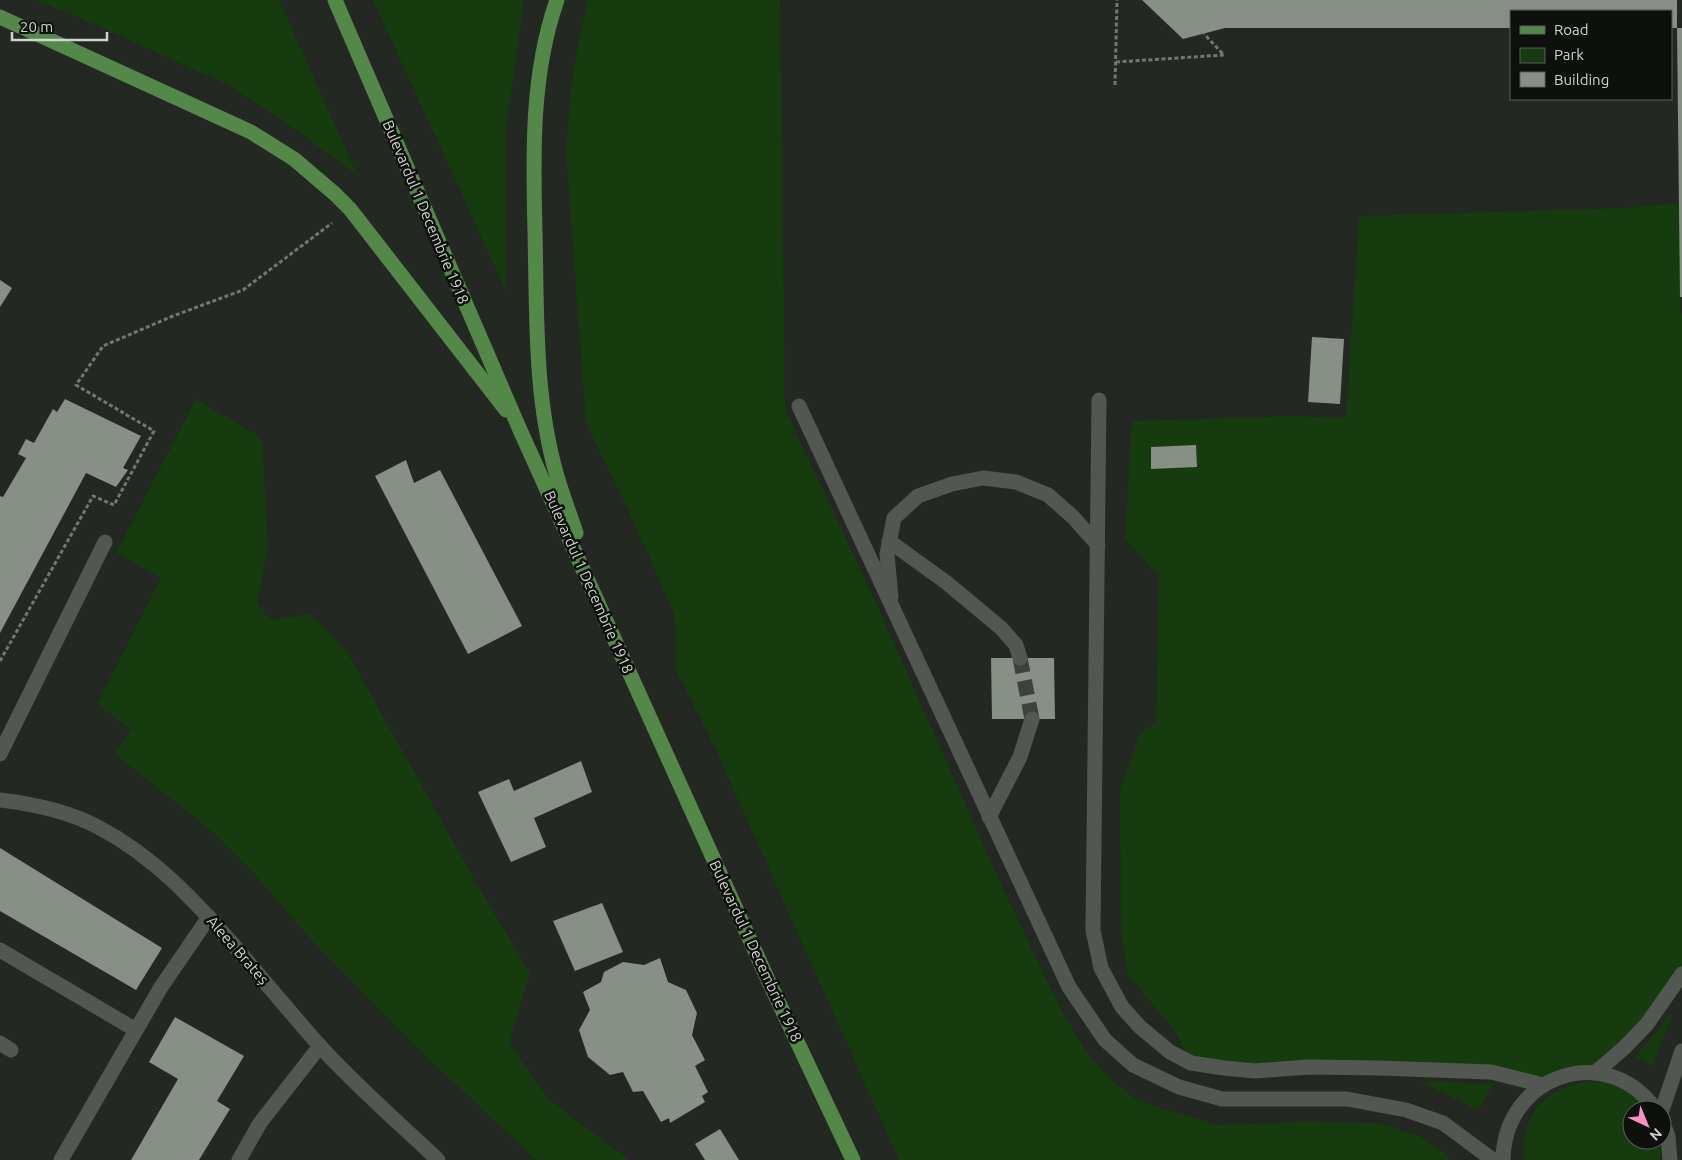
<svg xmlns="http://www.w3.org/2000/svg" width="1682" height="1160" font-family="Ubuntu,sans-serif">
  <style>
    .green { fill: #163b0e }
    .building { fill: #888f87 }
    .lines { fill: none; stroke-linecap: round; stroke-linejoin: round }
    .minor-tunnel { stroke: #3d423c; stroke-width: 15; stroke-dasharray: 15 8; stroke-linecap: butt }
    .path { stroke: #737772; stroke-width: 3; stroke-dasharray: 4 2.5; stroke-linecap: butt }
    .minor { stroke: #525851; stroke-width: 15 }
    .major { stroke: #538848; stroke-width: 15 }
    .labels { text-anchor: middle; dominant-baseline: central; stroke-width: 5; stroke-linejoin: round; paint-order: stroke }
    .street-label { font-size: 15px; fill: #d0d4cf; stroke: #0e100d }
  </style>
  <rect width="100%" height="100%" fill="#232822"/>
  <g class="green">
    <path d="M 36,0 L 279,0 L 358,176 L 291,126 L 230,86 L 98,26 Z"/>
    <path d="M 373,0 L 524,0 L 506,128 L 506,291 Z"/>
    <path d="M 587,0 L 780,0 L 785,409 L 872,594 L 996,873 L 1061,1010 L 1085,1049 L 1107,1076 L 1134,1098 L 1154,1106 L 1219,1125 L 1301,1122 L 1382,1123 L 1420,1137 L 1445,1152 L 1451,1160 L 899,1160 L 715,748 L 676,670 L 675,616 L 636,527 L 586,423 L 566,151 L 572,79 Z"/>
    <path d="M 1679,203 L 1680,314 L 1682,314 L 1682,974 L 1595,1073 L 1543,1085 L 1491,1072 L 1191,1063 L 1174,1030 L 1127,973 L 1121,927 L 1120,790 L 1141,731 L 1156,723 L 1159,577 L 1125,538 L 1132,421 L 1293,416 L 1346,418 L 1359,216 L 1626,208 Z"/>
    <path d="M 196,399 L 262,438 L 268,547 L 257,602 L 270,620 L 311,614 L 346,650 L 481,891 L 530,973 L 509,1043 L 548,1099 L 629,1160 L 536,1160 L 431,1061 L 315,944 L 251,870 L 214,833 L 114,753 L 132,730 L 97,704 L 161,578 L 116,553 Z"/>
    <path d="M 1673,1012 L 1652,1066 L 1635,1057 Z"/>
    <path d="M 1418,1081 L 1493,1084 L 1479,1111 Z"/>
    <path d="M 1598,1081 C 1623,1086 1630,1093 1648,1110 L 1632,1110 L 1632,1140 L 1660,1140 L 1660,1160 L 1524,1160 C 1519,1111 1551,1083 1598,1081 Z"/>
  </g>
  <g class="building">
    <path d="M 1142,0 L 1677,0 L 1677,28 L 1682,28 L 1682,297 L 1680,297 L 1677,28 L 1671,28 L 1671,11 L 1511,11 L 1511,28 L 1225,28 L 1183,39 Z"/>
    <path d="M 0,280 L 12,288 L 0,307 Z"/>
    <path d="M 1312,337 L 1344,339 L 1340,404 L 1308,402 Z"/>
    <path d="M 65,399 L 141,436 L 123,468 L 128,470 L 116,487 L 86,473 L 0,633 L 0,496 L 3,497 L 26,458 L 18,454 L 26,439 L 34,443 L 53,409 L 57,412 Z"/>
    <path d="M 1196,445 L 1197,467 L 1151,469 L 1151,447 Z"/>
    <path d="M 406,460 L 414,483 L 440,470 L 522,626 L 468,654 L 375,476 Z"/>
    <path d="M 991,658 L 1054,658 L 1055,719 L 992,719 Z"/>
    <path d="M 581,761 L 592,792 L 534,818 L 546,847 L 511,862 L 478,792 L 509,779 L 514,791 Z"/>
    <path d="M 0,848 L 162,948 L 136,990 L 0,911 Z"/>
    <path d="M 602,903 L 623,952 L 575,971 L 553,921 Z"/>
    <path d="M 660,958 L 668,982 L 686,990 L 697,1013 L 692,1035 L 705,1060 L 695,1066 L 708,1092 L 702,1096 L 705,1102 L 670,1123 L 669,1118 L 661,1122 L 643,1091 L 633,1092 L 623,1072 L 610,1075 L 588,1057 L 579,1030 L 590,1010 L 583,992 L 601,982 L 604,972 L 623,962 L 644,965 Z"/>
    <path d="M 175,1017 L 244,1056 L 217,1101 L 230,1109 L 199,1160 L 131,1160 L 178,1079 L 149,1062 Z"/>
    <path d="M 720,1129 L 739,1160 L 705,1160 L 695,1144 Z"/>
  </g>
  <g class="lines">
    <path class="minor-tunnel" d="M 1020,658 L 1032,719"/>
    <g class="path">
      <path d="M 1116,62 L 1224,55 L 1204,34"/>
      <path d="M 1115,85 L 1117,0"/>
      <path d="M 0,661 L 93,496 L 114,505 L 154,431 L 76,385 L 103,346 L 173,316 L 243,290 L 332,223"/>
    </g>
    <g class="minor">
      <path d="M 1099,400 L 1093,930 L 1101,968 L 1122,1007 L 1140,1027 L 1170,1052 L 1191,1063 L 1224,1068 L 1255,1071 L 1309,1067 L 1379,1068 L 1491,1072 L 1543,1085"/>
      <path d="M 799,406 L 1069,987 L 1105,1040 L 1133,1065 L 1179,1087 L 1222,1099 L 1347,1099 L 1406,1110 L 1443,1123 L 1493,1160"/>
      <path d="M 889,541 L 947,583 L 1001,628 L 1016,645 L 1020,658"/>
      <path d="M 891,597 L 887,554 L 894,518 L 918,496 L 952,484 L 983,478 L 1016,482 L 1048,495 L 1073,517 L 1098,545"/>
      <path d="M 0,754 L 105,542"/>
      <path d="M 0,800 C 33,804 68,811 98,827 C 154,856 196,902 237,949 C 264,981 291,1013 318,1044 C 355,1085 398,1122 438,1160"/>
      <path d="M 989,817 L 1020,757 L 1032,719"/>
      <path d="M 0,950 L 136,1030"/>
      <path d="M 0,1043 L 11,1050"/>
      <path d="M 1595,1073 L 1625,1047 L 1647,1024 L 1682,974"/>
      <path d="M 1662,1110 L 1682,1051"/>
      <path d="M 1662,1121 L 1668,1136 L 1670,1160"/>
      <path d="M 61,1160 L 161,987 L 209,917"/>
      <path d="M 239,1160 L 260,1123 L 320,1046"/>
      <path d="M 1503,1160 C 1504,1075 1607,1040 1656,1110"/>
    </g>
    <g class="major">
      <path d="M 335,0 L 520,430 L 769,982 L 853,1160"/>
      <path d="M 557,0 C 531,74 533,155 535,232 C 537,313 534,398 557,476 C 562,495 570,514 576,533"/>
      <path d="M 0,17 L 251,132 L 294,159 L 335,194 L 350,209 L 506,410"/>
    </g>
  </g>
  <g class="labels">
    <g class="street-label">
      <text transform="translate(426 212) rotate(67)">Bulevardul 1 Decembrie 1918</text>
      <text transform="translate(589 582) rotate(66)">Bulevardul 1 Decembrie 1918</text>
      <text transform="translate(238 950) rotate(49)">Aleea Brateș</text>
      <text transform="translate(756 951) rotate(65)">Bulevardul 1 Decembrie 1918</text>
    </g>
  </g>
  <rect x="1510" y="10" width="162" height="90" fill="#0e100d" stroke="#5c5e5b"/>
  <rect x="1520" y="26" width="25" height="8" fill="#538848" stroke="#5c5e5b"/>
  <text x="1554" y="35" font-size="15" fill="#d0d4cf">Road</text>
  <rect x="1520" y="48" width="25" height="15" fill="#163b0e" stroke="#5c5e5b"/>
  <text x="1554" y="60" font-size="15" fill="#d0d4cf">Park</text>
  <rect x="1520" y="72" width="25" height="15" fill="#888f87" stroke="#5c5e5b"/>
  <text x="1554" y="85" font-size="15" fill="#d0d4cf">Building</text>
  <g transform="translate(1647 1125) rotate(136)"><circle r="24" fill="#0e100d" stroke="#5c5e5b"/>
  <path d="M0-4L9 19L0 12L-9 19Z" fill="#fb8fc4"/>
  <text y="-8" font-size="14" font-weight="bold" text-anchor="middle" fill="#d0d4cf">N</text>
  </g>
  <path d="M12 32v8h95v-8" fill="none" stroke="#d0d4cf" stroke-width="2.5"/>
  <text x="20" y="32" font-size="15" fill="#d0d4cf" stroke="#0e100d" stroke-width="4" paint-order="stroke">20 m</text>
</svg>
